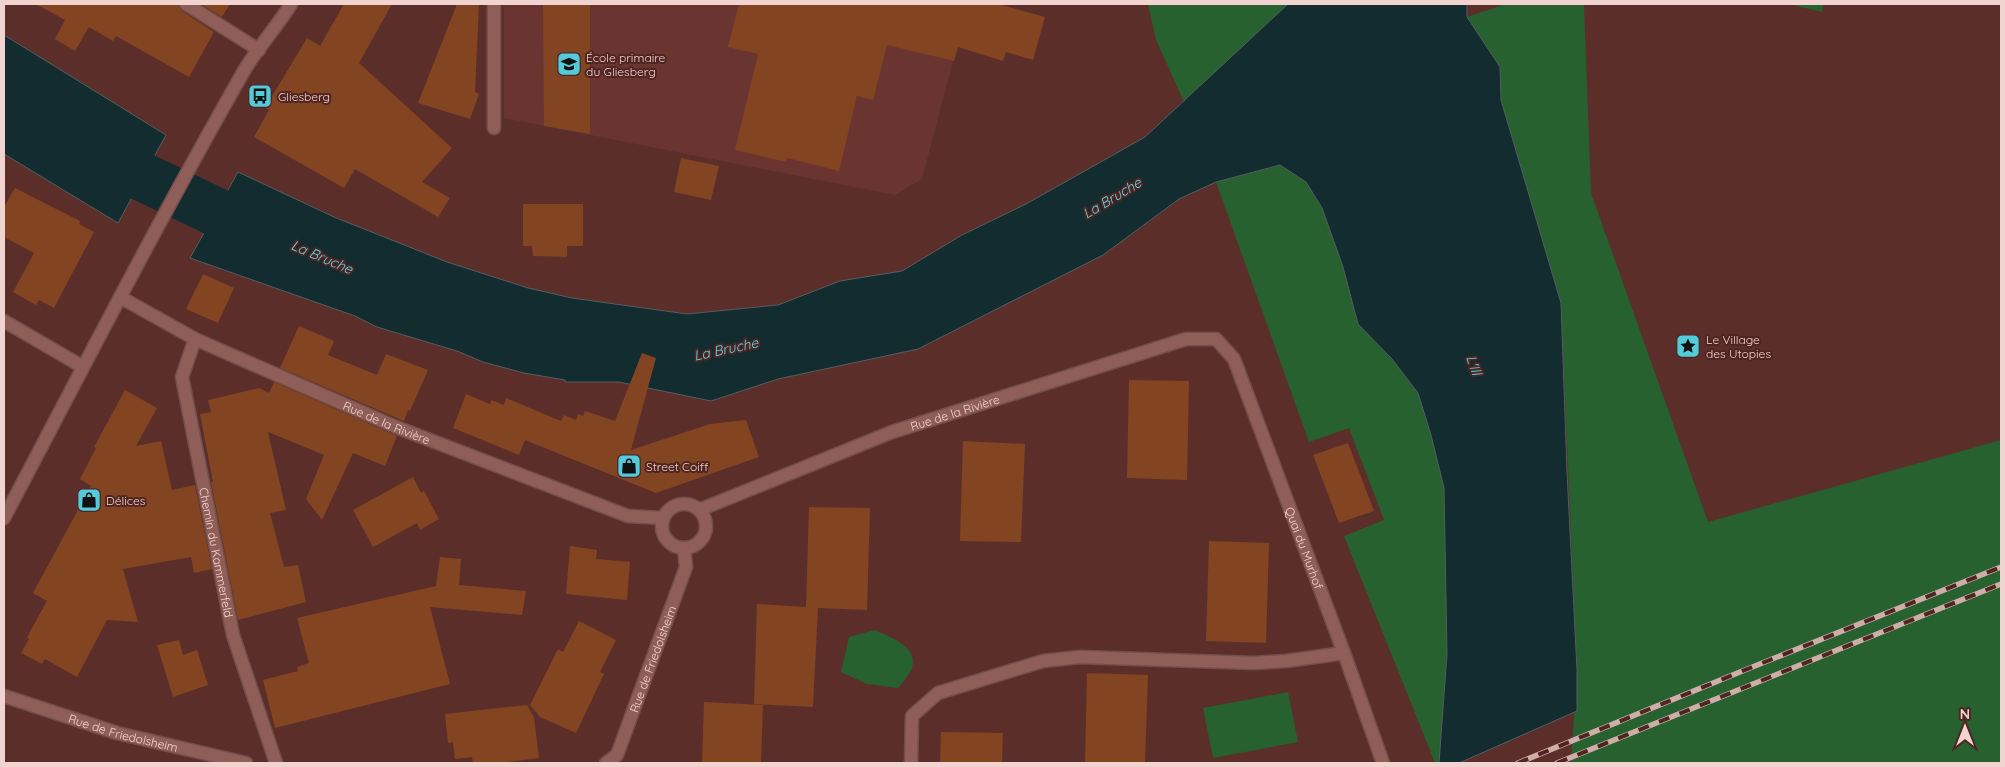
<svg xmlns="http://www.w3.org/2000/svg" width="2005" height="767" font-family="Quicksand,sans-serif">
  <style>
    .built { fill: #6a3530 }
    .green { fill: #26612f }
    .water { fill: #122c30; stroke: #555e60 }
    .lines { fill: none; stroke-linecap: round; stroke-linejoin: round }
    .river { stroke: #122c30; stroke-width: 49 }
    .building { fill: #834422 }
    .service-casing { stroke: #744e4a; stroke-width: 15 }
    .minor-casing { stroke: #744e4a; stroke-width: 15 }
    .secondary-casing { stroke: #744e4a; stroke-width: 15 }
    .service { stroke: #905e58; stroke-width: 12 }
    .minor { stroke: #905e58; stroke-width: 12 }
    .secondary { stroke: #905e58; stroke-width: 12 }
    .rail-casing { stroke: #cfaeaa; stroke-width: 5.5 }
    .rail { stroke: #502420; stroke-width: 4; stroke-dasharray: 11; stroke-linecap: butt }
    .labels { text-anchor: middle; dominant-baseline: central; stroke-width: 4; stroke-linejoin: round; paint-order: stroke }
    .poi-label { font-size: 12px; fill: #f1d4d0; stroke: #502420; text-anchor: start }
    .street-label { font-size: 12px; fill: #f1d4d0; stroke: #502420 }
    .water-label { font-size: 14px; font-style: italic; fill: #55daeb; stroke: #502420 }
  </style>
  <rect width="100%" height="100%" fill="#5b2e2a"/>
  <path class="built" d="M 504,4 L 968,4 L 922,179 L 895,195 L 504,118 Z"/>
  <g class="green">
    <path d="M 1148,4 L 1288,4 L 1184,102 L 1156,40 Z"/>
    <path d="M 1506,4 L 1584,4 L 1591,193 L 1708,522 L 2001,440 L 2001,763 L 1571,763 L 1577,670 L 1561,303 L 1501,100 L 1500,67 L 1467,17 Z"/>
    <path d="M 1788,4 L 1824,4 L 1822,12 Z"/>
    <path d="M 1280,165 L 1306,182 L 1322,208 L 1343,267 L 1358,324 L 1392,359 L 1418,393 L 1431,435 L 1444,488 L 1447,654 L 1439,763 L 1435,763 L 1344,536 L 1384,520 L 1349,428 L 1309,442 L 1216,182 Z"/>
    <path d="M 875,630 C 889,637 919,646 912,668 C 909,675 903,682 898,688 L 867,684 L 841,672 L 849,637 Z"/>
    <path d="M 1288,692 L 1298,742 L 1213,758 L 1203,708 Z"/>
  </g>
  <g class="water">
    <path d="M 1288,4 L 1467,4 L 1467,17 L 1500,67 L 1501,100 L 1561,303 L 1567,472 L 1577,670 L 1577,711 L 1459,763 L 1439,763 L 1447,654 L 1444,488 L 1431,435 L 1418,393 L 1392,359 L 1358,324 L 1343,267 L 1322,208 L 1306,182 L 1280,165 L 1216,182 L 1179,199 L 1103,255 L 918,349 L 778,379 L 711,401 L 619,382 L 565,382 L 565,380 L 524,373 L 483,362 L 457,351 L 377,327 L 355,316 L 190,258 L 238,172 L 334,217 L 447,262 L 528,288 L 572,298 L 687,314 L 778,305 L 840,281 L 902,271 L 962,235 L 1026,204 L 1145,137 Z"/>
    <path d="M 4,35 L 166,135 L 118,223 L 4,154 Z"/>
  </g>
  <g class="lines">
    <path class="river" d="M 4,97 L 143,177 L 216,212 L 277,238"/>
  </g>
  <g class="building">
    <path d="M 36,4 L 178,4 L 182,11 L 214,32 L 189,77 L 116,36 L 113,41 L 89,27 L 75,51 L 55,39 L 65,20 Z"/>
    <path d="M 201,4 L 230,4 L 222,17 Z"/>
    <path d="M 344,4 L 392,4 L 359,63 L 452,148 L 422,182 L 450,198 L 438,217 L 355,169 L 344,188 L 254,137 L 269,110 L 265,108 L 307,38 L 320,46 Z"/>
    <path d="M 457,4 L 479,4 L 475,92 L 479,94 L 470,119 L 418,103 Z"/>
    <path d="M 543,4 L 590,4 L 590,134 L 544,126 Z"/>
    <path d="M 739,4 L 998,4 L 1045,17 L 1033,60 L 1006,52 L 1003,61 L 958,47 L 954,61 L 887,45 L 873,100 L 857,96 L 839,171 L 787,158 L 786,162 L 735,150 L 758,54 L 728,47 Z"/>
    <path d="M 681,158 L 719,166 L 711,200 L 674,192 Z"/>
    <path d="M 15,188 L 80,221 L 79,224 L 94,232 L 54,308 L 39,300 L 36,305 L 13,292 L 34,253 L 4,237 L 4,207 Z"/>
    <path d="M 523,204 L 583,204 L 583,246 L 567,246 L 567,257 L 533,256 L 532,246 L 523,246 Z"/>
    <path d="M 203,274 L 234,288 L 218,323 L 186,309 Z"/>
    <path d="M 299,326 L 334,341 L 328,355 L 377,375 L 386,354 L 428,370 L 410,411 L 408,410 L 404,421 L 280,368 Z"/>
    <path d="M 642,353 L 656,358 L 631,450 L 710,424 L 746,420 L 759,457 L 656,493 L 525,440 L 519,455 L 453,428 L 466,394 L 490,404 L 491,400 L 504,405 L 506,398 L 561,421 L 564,415 L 576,420 L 578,414 L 583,416 L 585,411 L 615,421 Z"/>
    <path d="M 1129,380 L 1189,381 L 1187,480 L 1127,478 Z"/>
    <path d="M 274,382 L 397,436 L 385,466 L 353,453 L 322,520 L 306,499 L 324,455 L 268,432 L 286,510 L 270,513 L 284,567 L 298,565 L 306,602 L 238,620 L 211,482 L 213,482 L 200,414 L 211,412 L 208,400 L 259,388 L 269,393 Z"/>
    <path d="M 125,390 L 157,408 L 136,446 L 161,441 L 172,490 L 195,485 L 212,569 L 194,573 L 191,557 L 123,569 L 138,622 L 107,620 L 77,677 L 45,659 L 42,664 L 21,653 L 29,639 L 27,637 L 47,601 L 33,593 L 91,486 L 80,479 L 96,448 L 94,447 Z"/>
    <path d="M 963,441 L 1025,444 L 1021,542 L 960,541 Z"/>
    <path d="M 1348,443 L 1374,511 L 1339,523 L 1313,455 Z"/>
    <path d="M 413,477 L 421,493 L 424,491 L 439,519 L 420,530 L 417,523 L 373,547 L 353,510 Z"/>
    <path d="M 809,507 L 870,508 L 867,610 L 818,608 L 813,707 L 754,704 L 757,604 L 806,607 Z"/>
    <path d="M 1209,541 L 1269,543 L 1266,643 L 1206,641 Z"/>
    <path d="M 570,546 L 597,550 L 596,559 L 630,562 L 627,600 L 566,594 Z"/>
    <path d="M 440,557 L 461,559 L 459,585 L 526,591 L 522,615 L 430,607 L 450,684 L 275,728 L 263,680 L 298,671 L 297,667 L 309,663 L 297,618 L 436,586 Z"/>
    <path d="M 579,621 L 616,640 L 600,672 L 604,674 L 576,733 L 540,717 L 530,705 L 558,649 L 563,652 Z"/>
    <path d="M 179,640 L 183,655 L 197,650 L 208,685 L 173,697 L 157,645 Z"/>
    <path d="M 1087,673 L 1148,675 L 1145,763 L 1085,763 Z"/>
    <path d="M 704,702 L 763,705 L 761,763 L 702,763 Z"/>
    <path d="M 527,705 L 534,717 L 539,758 L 499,763 L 473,763 L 472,757 L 455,759 L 453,742 L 448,743 L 445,714 Z"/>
    <path d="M 941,732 L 1003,733 L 1002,763 L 940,763 Z"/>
  </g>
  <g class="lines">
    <g class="service-casing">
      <g id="service">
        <path id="s1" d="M 195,339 L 182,377 L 233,635 L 276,763"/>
        <path d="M 911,763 L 912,716 L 938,693 L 1043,661 L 1080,657 L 1254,663 L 1286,661 L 1344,653"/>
      </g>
    </g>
    <g class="minor-casing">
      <g id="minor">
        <path d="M 186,4 L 259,50"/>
        <path d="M 494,4 L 494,128"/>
        <path id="s2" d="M 120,297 L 195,339 L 396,427 L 628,516 L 663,518"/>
        <path d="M 4,321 L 83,367"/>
        <circle cx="684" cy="526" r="22"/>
        <path id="s3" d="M 699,510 L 892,432 L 1186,339 L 1216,339 L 1234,359 L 1344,653 L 1383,763"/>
        <path id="s4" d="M 4,696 L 117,733 L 246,763"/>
        <path id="s5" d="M 606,763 L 617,755 L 686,567 L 684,548"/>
      </g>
    </g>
    <g class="secondary-casing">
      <path id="secondary" d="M 4,518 C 83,368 161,216 245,69 C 259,46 277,27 291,4"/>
    </g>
    <use href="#service" class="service"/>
    <use href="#minor" class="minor"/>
    <use href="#secondary" class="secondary"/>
    <g class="rail-casing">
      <g id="rail">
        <path d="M 1518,763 L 1740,672 L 2001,567"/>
        <path d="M 1557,763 L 2001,584"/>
      </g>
    </g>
    <use href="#rail" class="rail"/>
  </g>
  <defs>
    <g id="school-square" transform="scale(1.25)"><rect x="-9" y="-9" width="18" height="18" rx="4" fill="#53cbda" stroke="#502420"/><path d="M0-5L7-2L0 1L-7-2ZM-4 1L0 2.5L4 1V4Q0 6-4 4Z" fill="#111"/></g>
    <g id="bus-square" transform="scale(1.25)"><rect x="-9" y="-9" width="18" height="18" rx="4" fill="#53cbda" stroke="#502420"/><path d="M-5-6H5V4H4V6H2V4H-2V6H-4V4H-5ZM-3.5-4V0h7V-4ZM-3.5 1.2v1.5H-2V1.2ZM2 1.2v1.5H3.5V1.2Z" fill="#111"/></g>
    <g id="sight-square" transform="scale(1.25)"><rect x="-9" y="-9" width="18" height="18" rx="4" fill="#53cbda" stroke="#502420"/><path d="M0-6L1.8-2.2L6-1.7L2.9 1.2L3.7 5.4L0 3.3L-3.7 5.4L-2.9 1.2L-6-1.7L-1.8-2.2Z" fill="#111"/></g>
    <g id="shop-square" transform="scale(1.25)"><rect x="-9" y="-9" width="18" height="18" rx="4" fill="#53cbda" stroke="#502420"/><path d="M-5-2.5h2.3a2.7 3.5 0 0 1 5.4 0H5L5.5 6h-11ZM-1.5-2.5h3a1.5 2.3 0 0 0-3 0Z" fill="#111"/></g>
  </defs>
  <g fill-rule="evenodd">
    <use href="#school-square" x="569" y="64"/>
    <use href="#bus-square" x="260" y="96"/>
    <use href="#sight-square" x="1688" y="346"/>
    <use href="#shop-square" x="629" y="466"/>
    <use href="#shop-square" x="89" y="500"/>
  </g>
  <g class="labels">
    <g class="poi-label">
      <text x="586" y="57">École primaire<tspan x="586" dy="14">du Gliesberg</tspan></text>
      <text x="278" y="96">Gliesberg</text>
      <text x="1706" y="339">Le Village<tspan x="1706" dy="14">des Utopies</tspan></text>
      <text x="646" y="466">Street Coiff</text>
      <text x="106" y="500">Délices</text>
    </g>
    <g class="street-label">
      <text stroke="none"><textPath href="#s3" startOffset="274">Rue de la Rivière</textPath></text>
      <text stroke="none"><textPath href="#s2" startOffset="295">Rue de la Rivière</textPath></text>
      <text stroke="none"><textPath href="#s3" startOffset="775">Quai du Murhof</textPath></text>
      <text stroke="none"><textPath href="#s1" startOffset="219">Chemin du Kammerfeld</textPath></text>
      <text stroke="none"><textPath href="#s5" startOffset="116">Rue de Friedolsheim</textPath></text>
      <text stroke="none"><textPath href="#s4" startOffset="125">Rue de Friedolsheim</textPath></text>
    </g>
    <g class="water-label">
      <text transform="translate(1112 198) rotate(-31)">La Bruche</text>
      <text transform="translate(322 257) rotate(23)">La Bruche</text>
      <text transform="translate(726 349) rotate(-12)">La Bruche</text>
      <text transform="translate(1474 365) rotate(71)">L'Ill</text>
    </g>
  </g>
  <rect width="2005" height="767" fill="none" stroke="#f1d4d0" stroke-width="10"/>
  <g transform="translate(1965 727)" stroke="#502420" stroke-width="4" paint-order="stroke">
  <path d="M0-4L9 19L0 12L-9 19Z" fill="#f1d4d0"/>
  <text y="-8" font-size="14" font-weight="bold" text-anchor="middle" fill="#f1d4d0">N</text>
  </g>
</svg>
